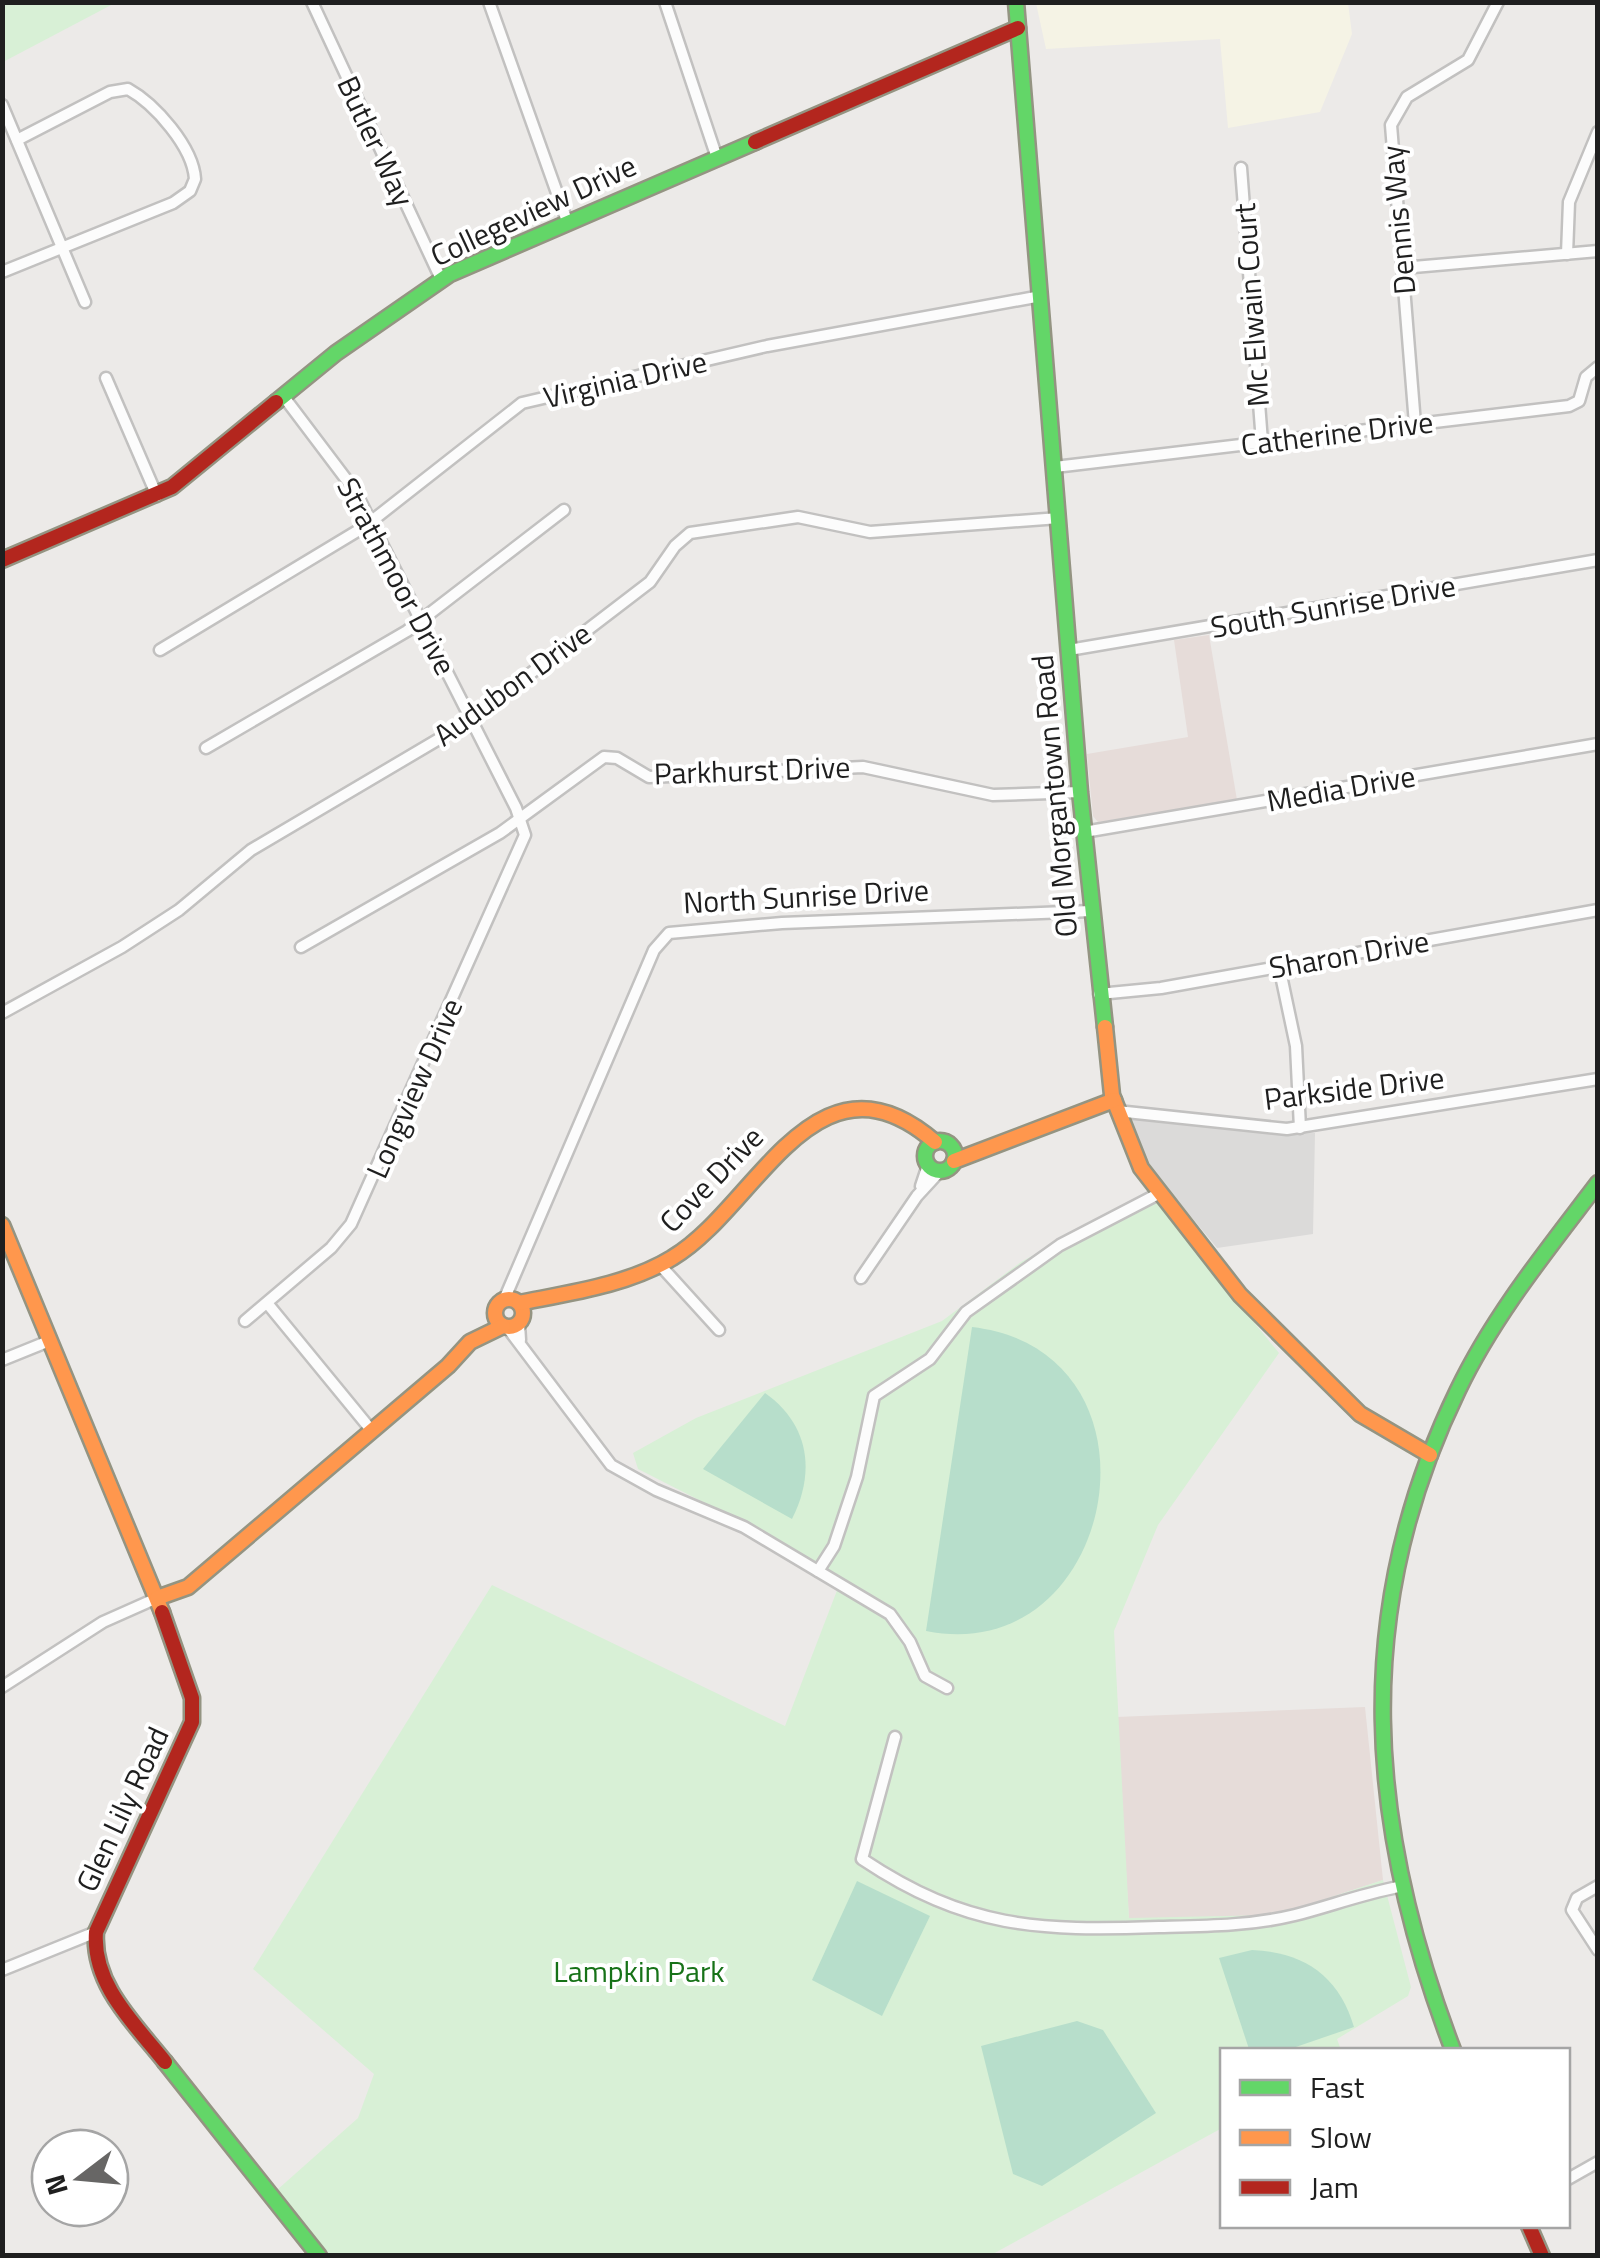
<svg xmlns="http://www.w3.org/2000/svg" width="1600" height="2258" font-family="'Titillium Web',sans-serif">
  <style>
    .education { fill: #f5f3e5 }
    .religious { fill: #dbdad9 }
    .military { fill: #e6dcd9 }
    .park { fill: #d8f0d6 }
    .pitch { fill: #b7decb }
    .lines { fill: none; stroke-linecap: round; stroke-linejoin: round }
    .street-casing { stroke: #c2c1c0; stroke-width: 15 }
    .fast-casing { stroke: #949482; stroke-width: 19 }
    .slow-casing { stroke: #949482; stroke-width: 19 }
    .jam-casing { stroke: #949482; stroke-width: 19 }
    .street { stroke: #fcfcfc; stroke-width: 10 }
    .fast { stroke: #63d668; stroke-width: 14 }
    .slow { stroke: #ff974d; stroke-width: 14 }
    .jam { stroke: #b3261e; stroke-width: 14 }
    .labels { text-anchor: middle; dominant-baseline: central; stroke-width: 8; stroke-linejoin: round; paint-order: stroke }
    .street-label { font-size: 30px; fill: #1f1f1f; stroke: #fff }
    .park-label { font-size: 30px; fill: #177218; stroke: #fff }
  </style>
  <rect width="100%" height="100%" fill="#eceae8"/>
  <path class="education" d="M 1036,3 L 1348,3 L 1352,34 L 1320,112 L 1228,128 L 1220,39 L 1046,49 Z"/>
  <path class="religious" d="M 1149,1118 L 1278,1134 L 1315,1133 L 1313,1234 L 1217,1248 L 1139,1154 L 1123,1119 Z"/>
  <g class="military">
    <path d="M 1209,635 L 1237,800 L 1098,822 L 1093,816 L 1087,754 L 1188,737 L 1174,640 Z"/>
    <path d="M 1365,1707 L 1383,1880 L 1277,1915 L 1129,1919 L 1116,1717 Z"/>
  </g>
  <g class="park">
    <path d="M 3,3 L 115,3 L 3,62 Z"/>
    <path d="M 1148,1192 L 1279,1353 L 1158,1525 L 1114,1631 L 1129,1918 L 1277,1915 L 1383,1880 L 1411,1987 L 1408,1996 L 1337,2039 L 1341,2050 L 1222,2050 L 1222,2128 L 991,2255 L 328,2255 L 277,2190 L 358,2118 L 374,2074 L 253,1969 L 492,1585 L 785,1726 L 841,1580 L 770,1536 L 638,1469 L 633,1453 L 696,1418 L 942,1321 L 1021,1262 Z"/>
  </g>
  <g class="pitch">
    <path d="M 972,1327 C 1177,1351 1118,1670 926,1631 Z"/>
    <path d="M 765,1393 C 809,1424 816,1472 792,1519 L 703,1469 Z"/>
    <path d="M 857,1881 L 930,1916 L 882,2016 L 812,1980 Z"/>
    <path d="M 1252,1950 C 1304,1952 1339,1976 1354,2027 L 1287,2050 L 1249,2049 L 1219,1958 Z"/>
    <path d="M 1077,2021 L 1103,2030 L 1156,2113 L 1042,2186 L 1013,2174 L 981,2046 Z"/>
  </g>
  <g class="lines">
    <g class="street-casing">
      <g id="street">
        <path d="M 312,2 L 441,279"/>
        <path d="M 489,2 L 567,221"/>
        <path d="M 665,2 L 717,158"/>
        <path d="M 2,105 L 85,302"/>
        <path d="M 1241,168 L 1262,442"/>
        <path d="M 1567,254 L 1569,202 L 1598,132"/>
        <path d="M 1402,268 L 1598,251"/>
        <path d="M 2,272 L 173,203 L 190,191 L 195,179 C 193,147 155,104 128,89 L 110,92 L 17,140"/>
        <path d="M 106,378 L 157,496"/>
        <path d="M 1415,424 L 1391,125 L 1407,97 L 1468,60 L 1498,2"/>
        <path d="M 1055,467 L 1569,406 L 1579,401 L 1586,377 L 1598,367"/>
        <path d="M 160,650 L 364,527 L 522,403 L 767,346 L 1041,296"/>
        <path d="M 1069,650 L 1598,560"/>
        <path d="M 206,748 L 407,631 L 564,510"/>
        <path d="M 1084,832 L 1598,744"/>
        <path d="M 301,947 L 500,833 L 604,757 L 617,758 L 649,777 L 863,767 L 993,795 L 1080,792"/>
        <path d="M 1279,966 L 1296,1046 L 1300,1128"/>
        <path d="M 1099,994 L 1161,988 L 1598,910"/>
        <path d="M 2,1013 L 122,947 L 179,910 L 251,850 L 466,723 L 650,582 L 675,546 L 690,533 L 798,517 L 870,532 L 1059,518"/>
        <path d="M 1117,1111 L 1287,1129 L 1598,1079"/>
        <path d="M 921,1186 L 928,1165"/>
        <path d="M 660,1265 L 719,1330"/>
        <path d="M 861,1278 L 917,1196 L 940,1171"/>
        <path d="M 504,1300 L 654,950 L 669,933 L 782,923 L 1091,911"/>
        <path d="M 267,1303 L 372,1431"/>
        <path d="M 245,1321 L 331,1248 L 351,1224 L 525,835 L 516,808 L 355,491 L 284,397"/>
        <path d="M 519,1324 L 520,1340"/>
        <path d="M 507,1327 L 611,1465 L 656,1490 L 744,1527 L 890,1614 L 910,1642 L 925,1676 L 947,1688"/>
        <path d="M 2,1360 L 49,1341"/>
        <path d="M 818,1571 L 834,1546 L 857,1477 L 874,1396 L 930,1359 L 966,1312 L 1060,1245 L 1160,1193"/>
        <path d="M 2,1687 L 103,1622 L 157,1598"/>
        <path d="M 895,1737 L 862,1859 C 967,1929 1038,1931 1159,1927 C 1205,1926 1250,1926 1295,1915 C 1330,1906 1362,1894 1398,1887"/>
        <path d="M 1598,1886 L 1577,1898 L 1572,1910 L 1598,1950"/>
        <path d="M 2,1970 L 96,1932"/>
        <path d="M 1568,2179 L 1598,2162"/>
      </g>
    </g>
    <g class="fast-casing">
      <g id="fast">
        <path d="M 1016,2 L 1080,792 L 1105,1027"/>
        <path d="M 276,402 L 336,353 L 450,274 L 755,142"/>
        <circle cx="940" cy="1156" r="15"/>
        <path d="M 1453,2050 C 1367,1825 1350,1612 1458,1390 C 1494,1315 1548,1249 1598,1183"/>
        <path d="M 165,2062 L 319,2256"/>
      </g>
    </g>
    <g class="slow-casing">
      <g id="slow">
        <path d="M 1105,1027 L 1112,1095 L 1141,1168 L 1240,1295 L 1360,1414 L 1430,1455"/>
        <path d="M 954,1161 L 1114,1100"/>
        <path d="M 2,1225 L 162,1612"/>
        <circle cx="509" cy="1313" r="14"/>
        <path d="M 519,1303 C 569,1293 628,1285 672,1258 C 756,1209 815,1038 935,1142"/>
        <path d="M 157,1598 L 188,1587 L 448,1366 L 470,1342 L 503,1326"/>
      </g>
    </g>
    <g class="jam-casing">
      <g id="jam">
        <path d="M 755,142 L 1018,28"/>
        <path d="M 2,560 L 172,487 L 276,402"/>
        <path d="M 162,1612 L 192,1698 L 192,1722 L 96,1932 C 92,1984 134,2023 165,2062"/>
        <path d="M 1529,2226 L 1542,2256"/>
      </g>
    </g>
    <use href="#street" class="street"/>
    <use href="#fast" class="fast"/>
    <use href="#slow" class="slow"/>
    <use href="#jam" class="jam"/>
  </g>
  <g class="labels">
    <g class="street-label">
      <text transform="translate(376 141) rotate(65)">Butler Way</text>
      <text transform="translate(533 210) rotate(-25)">Collegeview Drive</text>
      <text transform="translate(1398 220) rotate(-95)">Dennis Way</text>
      <text transform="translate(1251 305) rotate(-94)">Mc Elwain Court</text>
      <text transform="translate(625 379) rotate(-13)">Virginia Drive</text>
      <text transform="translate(1337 433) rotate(-7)">Catherine Drive</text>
      <text transform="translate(397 576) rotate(62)">Strathmoor Drive</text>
      <text transform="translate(1333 606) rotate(-10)">South Sunrise Drive</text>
      <text transform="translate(512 684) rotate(-36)">Audubon Drive</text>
      <text transform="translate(752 770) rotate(-2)">Parkhurst Drive</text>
      <text transform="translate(1341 788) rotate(-10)">Media Drive</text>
      <text transform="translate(1054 796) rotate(-95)">Old Morgantown Road</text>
      <text transform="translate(806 896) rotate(-3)">North Sunrise Drive</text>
      <text transform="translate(1349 954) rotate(-10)">Sharon Drive</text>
      <text transform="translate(414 1088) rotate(-66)">Longview Drive</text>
      <text transform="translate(1354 1088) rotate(-7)">Parkside Drive</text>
      <text transform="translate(711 1179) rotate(-46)">Cove Drive</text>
      <text transform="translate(122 1809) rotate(-65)">Glen Lily Road</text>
    </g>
    <g class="park-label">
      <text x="639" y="1971">Lampkin Park</text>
    </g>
  </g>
  <rect width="1600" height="2258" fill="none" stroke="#1f1f1f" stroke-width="10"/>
  <rect x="1220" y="2048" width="350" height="180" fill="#ffffff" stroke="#a5a5a5" stroke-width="2.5"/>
  <rect x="1240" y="2080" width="50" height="15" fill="#63d668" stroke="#a5a5a5" stroke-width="2.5"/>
  <text x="1310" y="2098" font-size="30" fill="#1f1f1f">Fast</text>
  <rect x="1240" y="2130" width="50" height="15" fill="#ff974d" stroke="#a5a5a5" stroke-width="2.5"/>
  <text x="1310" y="2148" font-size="30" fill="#1f1f1f">Slow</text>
  <rect x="1240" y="2180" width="50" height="15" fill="#b3261e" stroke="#a5a5a5" stroke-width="2.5"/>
  <text x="1310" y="2198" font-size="30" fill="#1f1f1f">Jam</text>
  <g transform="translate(80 2178) rotate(254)"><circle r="48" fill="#ffffff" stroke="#a5a5a5" stroke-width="2.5"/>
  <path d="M0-8L18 38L0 25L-18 38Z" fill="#676665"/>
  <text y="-15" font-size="28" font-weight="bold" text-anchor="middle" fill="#1f1f1f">N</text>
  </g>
</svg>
